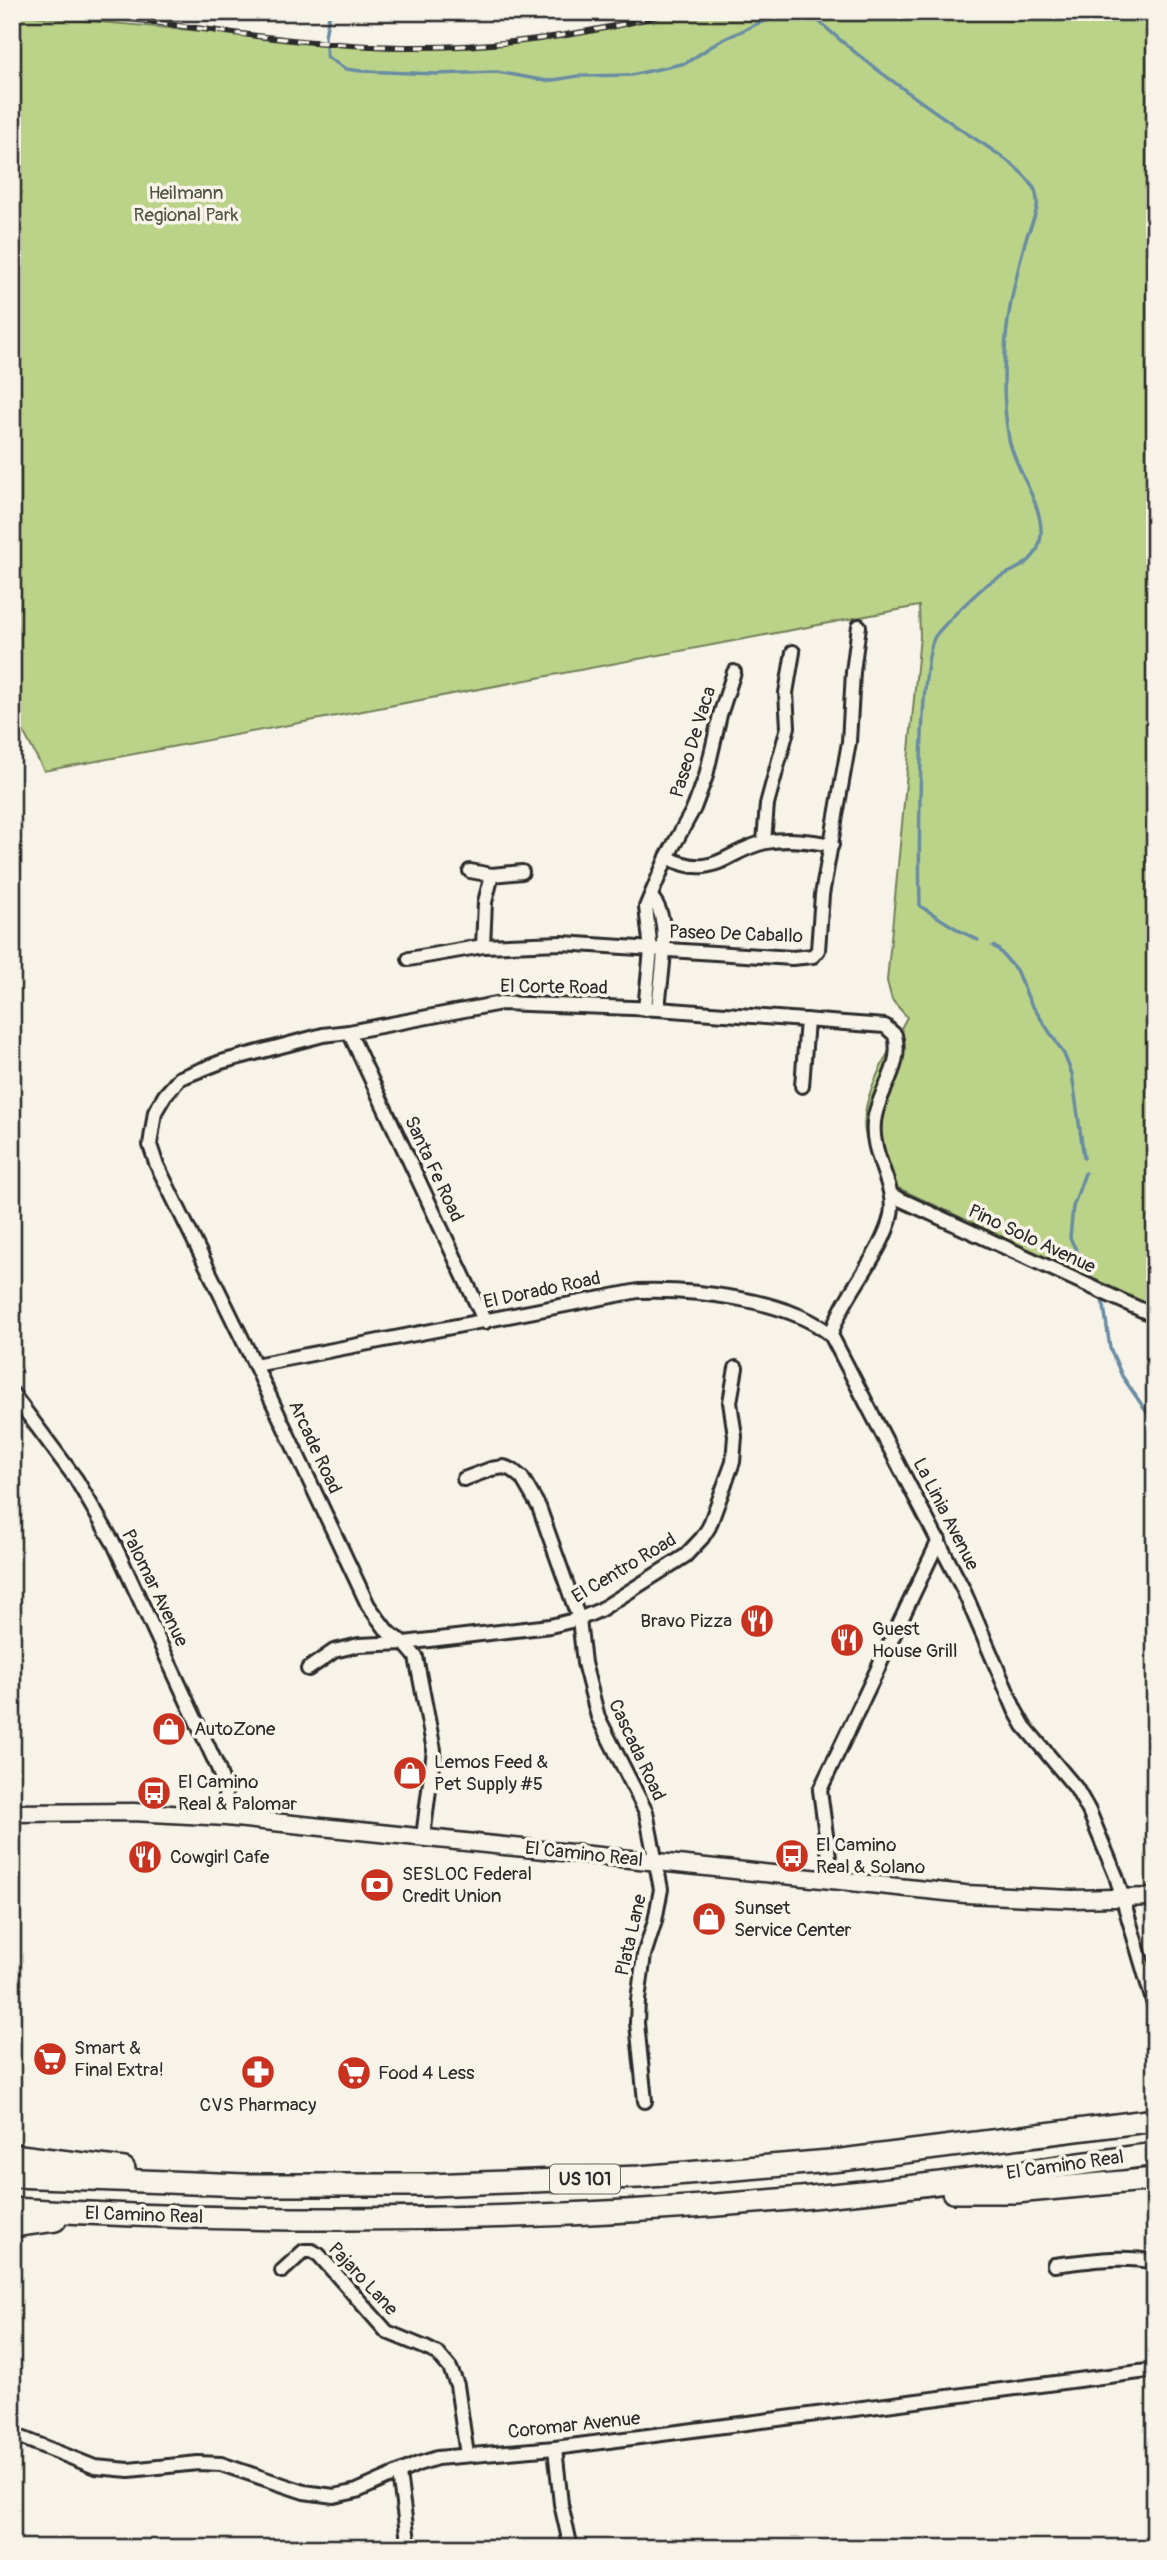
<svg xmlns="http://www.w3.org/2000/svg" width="1167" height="2560" font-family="Pangolin,sans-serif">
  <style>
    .green { fill: #bbd389; stroke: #737f5a; stroke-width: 2 }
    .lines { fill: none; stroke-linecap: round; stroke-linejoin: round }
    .stream { stroke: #698ca3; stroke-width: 3.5 }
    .minor-casing { stroke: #2b2b2b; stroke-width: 18 }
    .secondary-casing { stroke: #2b2b2b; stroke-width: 21 }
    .motorway-casing { stroke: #2b2b2b; stroke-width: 26 }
    .minor { stroke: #f7f3e8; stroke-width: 12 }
    .secondary { stroke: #f7f3e8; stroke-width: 16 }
    .motorway { stroke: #f7f3e8; stroke-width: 21 }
    .rail-casing { stroke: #2b2b2b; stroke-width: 6 }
    .rail { stroke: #f7f3e8; stroke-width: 3.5; stroke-dasharray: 10; stroke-linecap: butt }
    .labels { text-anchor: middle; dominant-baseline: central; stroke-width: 7; stroke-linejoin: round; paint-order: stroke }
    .shield { fill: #f7f3e8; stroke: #686764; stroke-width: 2 }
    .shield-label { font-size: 18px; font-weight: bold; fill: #2b2b2b }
    .park-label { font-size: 19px; fill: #4f5542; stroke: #f7f3e8 }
    .street-label { font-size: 19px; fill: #2b2b2b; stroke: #f7f3e8 }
    .poi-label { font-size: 19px; fill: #2b2b2b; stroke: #f7f3e8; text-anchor: start }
  </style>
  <rect width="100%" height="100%" fill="#f7f3e8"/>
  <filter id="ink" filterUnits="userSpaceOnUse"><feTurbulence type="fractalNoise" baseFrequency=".0143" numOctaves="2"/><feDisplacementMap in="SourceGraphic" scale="14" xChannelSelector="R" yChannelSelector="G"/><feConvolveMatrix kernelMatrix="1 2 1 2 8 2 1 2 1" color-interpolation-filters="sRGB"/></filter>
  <g filter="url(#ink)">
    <path class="green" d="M 672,12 L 1155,12 L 1155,1308 L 881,1180 C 877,1164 868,1149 865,1133 C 859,1097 891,1049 907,1017 L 892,1000 L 887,981 L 920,636 L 919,606 L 44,771 L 12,710 L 12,14 C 86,20 160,27 235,34 C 311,41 386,48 463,46 C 533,44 604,31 672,12 Z"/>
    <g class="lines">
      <g class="stream">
        <path d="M 340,12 L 329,15 L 325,36 L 327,57 L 346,69 L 361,71 L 436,74 L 497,72 L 547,81 L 578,76 L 631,75 L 686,63 L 718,42 L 759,23 L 795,12"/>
        <path d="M 354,12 C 399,15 445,19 489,12"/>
        <path d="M 809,12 C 855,56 906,91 957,127 C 981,143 1017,163 1033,186 C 1036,191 1038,201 1037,207 C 1035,219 1028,231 1025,242 C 1016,278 1006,316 1005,353 C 1003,381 1004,411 1009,439 C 1014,469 1050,512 1039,545 C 1032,569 1002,572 985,586 C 968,601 950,618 936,635 C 918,658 919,866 920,906 L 960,931 L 978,940"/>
        <path d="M 993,946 L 998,949 L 1016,970 L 1030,1002 L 1064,1054 L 1072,1074 L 1084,1158"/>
        <path d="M 1085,1173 L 1073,1207 L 1070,1238 L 1091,1279"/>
        <path d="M 1102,1301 L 1104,1306 L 1110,1348 L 1122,1376 L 1155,1424"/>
      </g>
      <g class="minor-casing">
        <g id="minor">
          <path d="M 764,842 L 767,804 L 788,727 L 786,693 L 793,652"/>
          <path d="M 667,857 C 715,882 726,850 766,842 C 788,838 810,841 832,845"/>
          <path d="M 470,871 L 492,875 L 522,872"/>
          <path d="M 651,897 C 674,920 660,979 658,1009"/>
          <path d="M 483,946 L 485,902 L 492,875"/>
          <path d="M 409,959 L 483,946 L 562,943 L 792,958 L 813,956 L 818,950 L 822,895 L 849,742 L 853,672 L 859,626"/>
          <path d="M 645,1009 L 651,950 L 646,907 L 667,857 L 694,808 L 706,776 L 720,715 L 734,672"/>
          <path d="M 349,1032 L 485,1322"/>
          <path d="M 802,1086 L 807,1020"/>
          <path d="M 893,1196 L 1155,1316"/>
          <path d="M 255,1365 L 638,1291 C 693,1289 789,1299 831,1335"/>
          <path d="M 12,1393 L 76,1479 L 114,1544 L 218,1768 L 225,1789 L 226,1817"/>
          <path d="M 464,1479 L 491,1469 L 504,1467 L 512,1470 L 522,1478 L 539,1507 L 579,1619 L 584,1663 L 598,1717 L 646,1812 L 661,1889 L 655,1921 L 644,1955 L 638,2000 L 637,2023 L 645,2101"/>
          <path d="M 308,1669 L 334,1651 L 359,1645 L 404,1643 L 550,1626 L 579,1619 L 600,1610 L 685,1556 L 702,1538 L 709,1527 L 733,1462 L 735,1436 L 730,1402 L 736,1368"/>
          <path d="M 423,1837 L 434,1750 L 416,1657 L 404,1643 L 388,1632 L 368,1605 L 255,1365 L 156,1163 L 150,1145 L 155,1112 L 165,1095 L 180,1078 L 221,1062 L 323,1035 L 349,1032 L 501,1003 L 658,1009 L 885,1026 L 895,1035 C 903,1066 881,1087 875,1116 C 867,1153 897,1183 891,1215 C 883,1254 843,1294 831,1335 L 963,1589 L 1015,1710 L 1024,1726 L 1076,1788 L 1089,1811 L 1116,1876 L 1155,2008"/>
          <path d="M 832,1880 L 820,1790 L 939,1540"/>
          <path d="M 1054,2265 C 1088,2261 1121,2255 1155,2262"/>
          <path d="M 282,2271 L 304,2251 L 312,2251 L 319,2255 L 387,2332 L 426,2348 L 438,2354 L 450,2368 L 457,2385 L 467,2455"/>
          <path d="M 12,2434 L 95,2467 L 129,2470 L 198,2463 L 221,2464 L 304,2492 L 334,2496 L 357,2491 L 418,2464 L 437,2458 L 555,2448 L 1155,2370"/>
          <path d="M 555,2448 L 561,2504 L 571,2548"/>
          <path d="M 399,2474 L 409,2548"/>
        </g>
      </g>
      <g class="secondary-casing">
        <path id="secondary" d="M 12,1813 L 133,1812 L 226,1817 L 965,1894 L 1072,1899 L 1155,1897"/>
      </g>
      <g class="motorway-casing">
        <g id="motorway">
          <path d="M 12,2155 L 124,2169"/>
          <path d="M 12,2176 L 244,2185 L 429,2185 L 639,2177 L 842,2160 L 1155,2120"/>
          <path d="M 953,2192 L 1016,2192 L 1155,2179"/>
          <path d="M 12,2209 C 292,2226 573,2222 852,2193 C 953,2183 1054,2167 1155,2154"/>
          <path d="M 12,2226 L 55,2220"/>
        </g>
      </g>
      <use href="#minor" class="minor"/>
      <use href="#secondary" class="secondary"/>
      <use href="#motorway" class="motorway"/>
      <g class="rail-casing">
        <path id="rail" d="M 78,12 C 189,26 304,47 416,47 C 502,47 588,35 672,12"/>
      </g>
      <use href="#rail" class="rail"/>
    </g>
  </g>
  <defs>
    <g id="restaurant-disc" transform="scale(1.75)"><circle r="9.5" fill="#c8321e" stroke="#f7f3e8"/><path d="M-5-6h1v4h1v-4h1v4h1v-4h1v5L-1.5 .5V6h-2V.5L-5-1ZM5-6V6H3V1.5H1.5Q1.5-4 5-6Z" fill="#fff"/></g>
    <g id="shop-disc" transform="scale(1.75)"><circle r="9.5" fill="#c8321e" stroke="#f7f3e8"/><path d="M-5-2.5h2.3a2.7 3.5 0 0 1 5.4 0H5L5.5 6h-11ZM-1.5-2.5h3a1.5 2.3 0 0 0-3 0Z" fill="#fff"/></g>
    <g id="bus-disc" transform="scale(1.75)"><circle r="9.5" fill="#c8321e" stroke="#f7f3e8"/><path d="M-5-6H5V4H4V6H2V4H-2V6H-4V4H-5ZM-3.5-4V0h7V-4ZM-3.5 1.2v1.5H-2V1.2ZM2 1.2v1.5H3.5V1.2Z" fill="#fff"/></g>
    <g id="bank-disc" transform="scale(1.75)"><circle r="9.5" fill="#c8321e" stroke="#f7f3e8"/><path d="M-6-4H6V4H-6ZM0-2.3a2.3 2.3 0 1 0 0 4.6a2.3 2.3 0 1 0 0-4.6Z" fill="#fff"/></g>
    <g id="supermarket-disc" transform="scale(1.75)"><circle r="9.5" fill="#c8321e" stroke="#f7f3e8"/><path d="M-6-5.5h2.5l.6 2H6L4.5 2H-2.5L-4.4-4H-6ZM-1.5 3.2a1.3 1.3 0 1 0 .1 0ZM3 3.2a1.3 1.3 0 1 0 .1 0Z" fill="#fff"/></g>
    <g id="pharmacy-disc" transform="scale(1.75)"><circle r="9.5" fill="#c8321e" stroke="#f7f3e8"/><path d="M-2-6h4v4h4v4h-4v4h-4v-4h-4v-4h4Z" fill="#fff"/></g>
  </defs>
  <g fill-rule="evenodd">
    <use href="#restaurant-disc" x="757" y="1621"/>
    <use href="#restaurant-disc" x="847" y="1640"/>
    <use href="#shop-disc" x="169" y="1729"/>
    <use href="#shop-disc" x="410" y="1773"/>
    <use href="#bus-disc" x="154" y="1793"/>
    <use href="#bus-disc" x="792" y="1856"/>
    <use href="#restaurant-disc" x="145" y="1857"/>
    <use href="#bank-disc" x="377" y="1885"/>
    <use href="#shop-disc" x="709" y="1919"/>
    <use href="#supermarket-disc" x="50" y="2059"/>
    <use href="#pharmacy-disc" x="258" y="2072"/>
    <use href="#supermarket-disc" x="354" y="2073"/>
  </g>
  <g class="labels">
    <rect class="shield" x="550" y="2164.5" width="70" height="29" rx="5"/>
    <g class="shield-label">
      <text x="585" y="2179">US 101</text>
    </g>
    <g class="park-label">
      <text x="186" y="193">Heilmann<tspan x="186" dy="22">Regional Park</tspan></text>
    </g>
    <g class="street-label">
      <text transform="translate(693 742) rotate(-73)">Paseo De Vaca</text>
      <text transform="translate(736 934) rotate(2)">Paseo De Caballo</text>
      <text transform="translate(554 987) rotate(1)">El Corte Road</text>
      <text transform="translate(434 1169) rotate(65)">Santa Fe Road</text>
      <text transform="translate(1032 1239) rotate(25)">Pino Solo Avenue</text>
      <text transform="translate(542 1290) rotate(-12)">El Dorado Road</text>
      <text transform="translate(315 1447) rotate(65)">Arcade Road</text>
      <text transform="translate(946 1514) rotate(63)">La Linia Avenue</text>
      <text transform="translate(624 1568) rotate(-31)">El Centro Road</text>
      <text transform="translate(155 1588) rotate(64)">Palomar Avenue</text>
      <text transform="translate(637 1750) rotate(65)">Cascada Road</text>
      <text transform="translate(584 1854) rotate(6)">El Camino Real</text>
      <text transform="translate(631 1935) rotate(-77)">Plata Lane</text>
      <text transform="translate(1065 2165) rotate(-8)">El Camino Real</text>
      <text transform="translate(144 2215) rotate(2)">El Camino Real</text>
      <text transform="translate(363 2279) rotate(47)">Pajaro Lane</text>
      <text transform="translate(574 2425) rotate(-6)">Coromar Avenue</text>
    </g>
    <g class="poi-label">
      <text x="732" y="1621" text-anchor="end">Bravo Pizza</text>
      <text x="872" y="1629">Guest<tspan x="872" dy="22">House Grill</tspan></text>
      <text x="194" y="1729">AutoZone</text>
      <text x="434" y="1762">Lemos Feed &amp;<tspan x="434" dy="22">Pet Supply #5</tspan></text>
      <text x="178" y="1782">El Camino<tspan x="178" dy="22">Real &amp; Palomar</tspan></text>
      <text x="816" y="1845">El Camino<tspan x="816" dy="22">Real &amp; Solano</tspan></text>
      <text x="170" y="1857">Cowgirl Cafe</text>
      <text x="402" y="1874">SESLOC Federal<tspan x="402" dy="22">Credit Union</tspan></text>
      <text x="734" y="1908">Sunset<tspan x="734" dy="22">Service Center</tspan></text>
      <text x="74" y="2048">Smart &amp;<tspan x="74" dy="22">Final Extra!</tspan></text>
      <text x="378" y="2073">Food 4 Less</text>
      <text x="258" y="2105" text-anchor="middle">CVS Pharmacy</text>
    </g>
  </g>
  <rect width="1167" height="2560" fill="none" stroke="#f7f3e8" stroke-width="42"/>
  <rect x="21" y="21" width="1125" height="2518" fill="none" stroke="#2b2b2b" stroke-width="2.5" filter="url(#ink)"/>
</svg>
